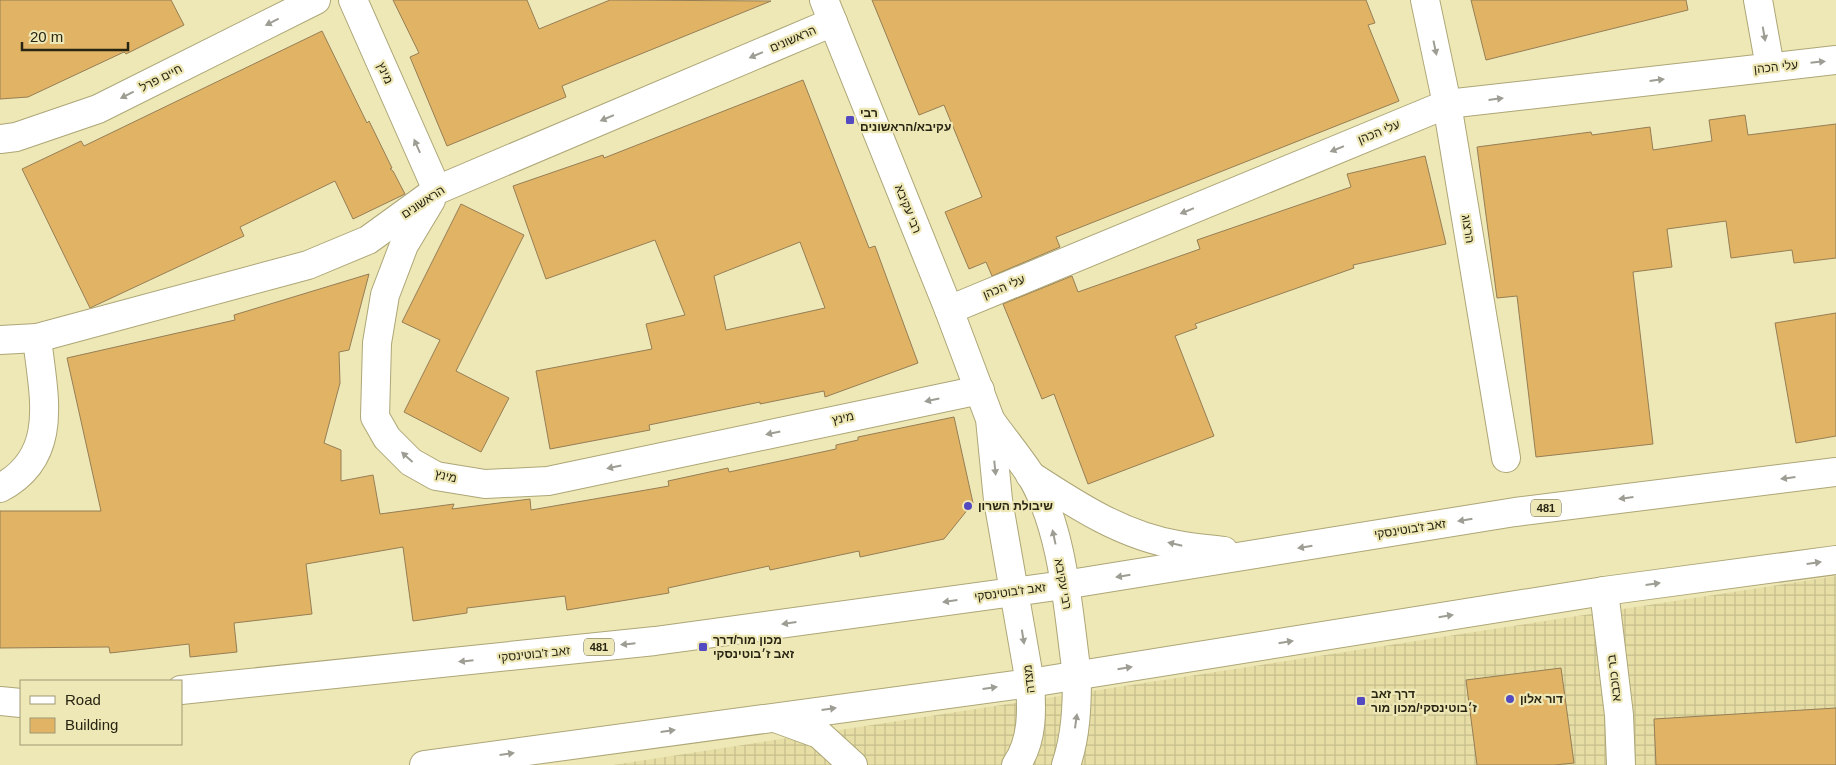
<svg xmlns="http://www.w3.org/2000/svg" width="1836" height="765" font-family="Arial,Heebo,sans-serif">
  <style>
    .industrial { fill: url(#industrial-grid) }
    .building { fill: #e0b464; stroke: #967e55; fill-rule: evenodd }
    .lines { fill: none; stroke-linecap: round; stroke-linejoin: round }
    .minor-casing { stroke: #ada677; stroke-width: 30 }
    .tertiary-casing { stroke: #ada677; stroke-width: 30 }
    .primary-casing { stroke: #ada677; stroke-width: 30 }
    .minor { stroke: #fff; stroke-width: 28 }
    .tertiary { stroke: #fff; stroke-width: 28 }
    .primary { stroke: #fff; stroke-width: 28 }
    .oneway { fill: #9e9d94 }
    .poi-dot { fill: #5349c0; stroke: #eee7b6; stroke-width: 2 }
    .labels { text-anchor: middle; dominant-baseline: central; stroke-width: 4.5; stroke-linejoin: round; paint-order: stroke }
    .shield { fill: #eee7b6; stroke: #635f43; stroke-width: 1 }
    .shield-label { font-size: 11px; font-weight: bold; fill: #282512 }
    .street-label { font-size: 12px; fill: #282512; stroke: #eee7b6 }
    .poi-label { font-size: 12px; font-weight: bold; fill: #282512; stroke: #eee7b6; text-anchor: start }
  </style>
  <defs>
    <pattern id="industrial-grid" width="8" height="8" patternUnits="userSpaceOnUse" patternTransform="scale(1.25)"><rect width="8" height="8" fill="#e6dea5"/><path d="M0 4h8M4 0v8" fill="none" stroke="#c5be8d"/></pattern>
  </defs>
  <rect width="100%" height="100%" fill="#eee7b6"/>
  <path class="industrial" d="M 1836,576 L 1836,765 L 613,765 Z"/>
  <g class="building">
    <path d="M 0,0 L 171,0 L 184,25 L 126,54 L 124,52 L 28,97 L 0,99 Z"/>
    <path d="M 393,0 L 527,0 L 539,29 L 610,0 L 771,1 L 562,86 L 566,97 L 447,146 L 410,57 L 419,53 Z"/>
    <path d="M 872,0 L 1366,0 L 1375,23 L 1368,25 L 1399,101 L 1056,237 L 1060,247 L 992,276 L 986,262 L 969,269 L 945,212 L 982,197 L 944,105 L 919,115 Z"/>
    <path d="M 1471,0 L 1686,0 L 1688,10 L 1486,60 Z"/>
    <path d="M 322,31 L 367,123 L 369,121 L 392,168 L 390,169 L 393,171 L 405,194 L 353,219 L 335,181 L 240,227 L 244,236 L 90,308 L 22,169 L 81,141 L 84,146 Z"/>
    <path d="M 803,80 L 869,248 L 875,246 L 918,363 L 825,397 L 824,391 L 760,404 L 760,402 L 649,425 L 650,430 L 550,449 L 536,371 L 652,349 L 646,324 L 685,315 L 655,240 L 546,279 L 513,186 L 603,155 L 604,158 ZM 800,242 L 825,308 L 726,330 L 714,276 Z"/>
    <path d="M 1745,115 L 1748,135 L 1836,124 L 1836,258 L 1794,263 L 1792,250 L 1731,258 L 1726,221 L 1667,229 L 1672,267 L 1633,272 L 1653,444 L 1536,457 L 1517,296 L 1497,298 L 1477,147 L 1591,132 L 1592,135 L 1650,127 L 1653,150 L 1712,141 L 1709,120 Z"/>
    <path d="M 1425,156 L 1446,244 L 1353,265 L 1354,268 L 1195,324 L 1197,328 L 1175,336 L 1214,436 L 1088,484 L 1054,394 L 1042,399 L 1003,304 L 1072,276 L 1078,292 L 1200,249 L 1197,240 L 1351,187 L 1347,174 Z"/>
    <path d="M 461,204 L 524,235 L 456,371 L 509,398 L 481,452 L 404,412 L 440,340 L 402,322 Z"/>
    <path d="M 369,274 L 349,350 L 339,352 L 340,383 L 324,443 L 341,450 L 341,481 L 373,475 L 380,514 L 454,504 L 452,509 L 530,499 L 531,510 L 669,486 L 668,481 L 728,468 L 729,472 L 836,449 L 836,445 L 858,440 L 858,437 L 954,417 L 973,503 L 944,539 L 860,557 L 859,551 L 770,570 L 769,566 L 668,588 L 669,593 L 567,610 L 565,596 L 467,608 L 467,613 L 413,621 L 403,547 L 306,564 L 312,614 L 234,623 L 237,652 L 190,657 L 189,644 L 110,653 L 109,647 L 0,648 L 0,511 L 101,511 L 67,358 L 235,320 L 234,315 Z"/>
    <path d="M 1836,313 L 1836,436 L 1796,443 L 1775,323 Z"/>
    <path d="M 1561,668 L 1574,763 L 1554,765 L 1477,765 L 1466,680 Z"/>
    <path d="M 1836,708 L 1836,765 L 1656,765 L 1654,719 Z"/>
  </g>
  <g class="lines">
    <g class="minor-casing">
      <g id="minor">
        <path d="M 353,0 L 437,190"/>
        <path d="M 1425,0 L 1447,104 L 1506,458"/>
        <path d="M 1758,0 L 1770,67"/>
        <path d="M 0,139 L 16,137 L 98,109 L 316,0"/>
        <path d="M 431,200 L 404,245 L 385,295 L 377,343 L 375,417 L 387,438 L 411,462 L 436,476 L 485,484 L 548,481 L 980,390"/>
        <path d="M 949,310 L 1447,104 L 1836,60"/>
        <path d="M 0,340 L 37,338 L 308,265 L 368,240 L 437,190 L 833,22"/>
        <path d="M 0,488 C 61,456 43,394 37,338"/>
        <path d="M 1604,591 L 1619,715 L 1621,765"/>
        <path d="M 1016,765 C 1033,741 1032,710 1030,683"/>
        <path d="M 1066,765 C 1076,736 1077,706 1077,675"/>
      </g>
    </g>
    <g class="tertiary-casing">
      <g id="tertiary">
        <path d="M 824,0 L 949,310 L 990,419 L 998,500 L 1030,683"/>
        <path d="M 991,421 C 1004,439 1018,456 1030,474 C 1064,529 1068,612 1077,675"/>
      </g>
    </g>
    <g class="primary-casing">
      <g id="primary">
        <path d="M 1030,475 C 1076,505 1123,536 1178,545 C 1193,548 1209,549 1224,551"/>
        <path d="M 181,690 L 655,641 L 1064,585 L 1515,512 L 1836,472"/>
        <path d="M 0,701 L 21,703"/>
        <path d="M 775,718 L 819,734 L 853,765"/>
        <path d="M 424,765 L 1030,683 L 1604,591 L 1836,560"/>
      </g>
    </g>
    <use href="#minor" class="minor"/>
    <use href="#tertiary" class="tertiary"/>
    <use href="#primary" class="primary"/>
  </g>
  <defs><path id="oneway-solid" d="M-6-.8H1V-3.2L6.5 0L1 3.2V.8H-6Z" transform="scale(1.25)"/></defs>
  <g class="oneway">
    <use href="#oneway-solid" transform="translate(272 22) rotate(153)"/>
    <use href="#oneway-solid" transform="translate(1764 34) rotate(80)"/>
    <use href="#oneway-solid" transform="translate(1435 48) rotate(78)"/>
    <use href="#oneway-solid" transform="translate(756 55) rotate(157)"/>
    <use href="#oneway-solid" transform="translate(1818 62) rotate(-6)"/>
    <use href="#oneway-solid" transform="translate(1657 80) rotate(-7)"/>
    <use href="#oneway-solid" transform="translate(127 95) rotate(153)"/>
    <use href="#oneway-solid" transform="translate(1496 99) rotate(-7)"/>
    <use href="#oneway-solid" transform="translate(607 118) rotate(157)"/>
    <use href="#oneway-solid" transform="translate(417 146) rotate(-114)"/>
    <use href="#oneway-solid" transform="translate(1337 149) rotate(158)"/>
    <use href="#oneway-solid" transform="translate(1187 211) rotate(158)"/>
    <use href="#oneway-solid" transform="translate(932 400) rotate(168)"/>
    <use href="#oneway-solid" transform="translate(773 433) rotate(168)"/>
    <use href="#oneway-solid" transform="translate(407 457) rotate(-138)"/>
    <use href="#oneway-solid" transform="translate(614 467) rotate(168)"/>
    <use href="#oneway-solid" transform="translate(995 468) rotate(84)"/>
    <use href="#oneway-solid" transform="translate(1788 478) rotate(173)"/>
    <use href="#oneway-solid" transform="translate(1626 498) rotate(173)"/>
    <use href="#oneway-solid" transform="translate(1465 520) rotate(171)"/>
    <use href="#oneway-solid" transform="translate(1054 537) rotate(-102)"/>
    <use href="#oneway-solid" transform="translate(1175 544) rotate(-167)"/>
    <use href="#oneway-solid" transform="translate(1305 547) rotate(171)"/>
    <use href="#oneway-solid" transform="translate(1814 563) rotate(-8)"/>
    <use href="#oneway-solid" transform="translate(1123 576) rotate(171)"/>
    <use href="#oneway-solid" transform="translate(1653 584) rotate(-8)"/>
    <use href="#oneway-solid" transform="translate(950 601) rotate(172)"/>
    <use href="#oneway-solid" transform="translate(1446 616) rotate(-9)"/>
    <use href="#oneway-solid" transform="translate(789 623) rotate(172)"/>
    <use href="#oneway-solid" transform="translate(1023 637) rotate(81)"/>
    <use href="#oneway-solid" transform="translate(1286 642) rotate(-9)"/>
    <use href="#oneway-solid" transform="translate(628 644) rotate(174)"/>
    <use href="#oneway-solid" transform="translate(466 661) rotate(174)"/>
    <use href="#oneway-solid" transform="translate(1125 668) rotate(-9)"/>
    <use href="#oneway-solid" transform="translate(990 688) rotate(-8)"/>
    <use href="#oneway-solid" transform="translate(829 709) rotate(-8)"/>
    <use href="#oneway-solid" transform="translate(1076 721) rotate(-82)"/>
    <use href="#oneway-solid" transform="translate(668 731) rotate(-8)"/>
    <use href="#oneway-solid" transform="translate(507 754) rotate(-8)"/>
  </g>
  <g class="poi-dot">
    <rect x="845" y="115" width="10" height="10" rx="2.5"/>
    <circle cx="968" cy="506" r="5"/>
    <rect x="698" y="642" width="10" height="10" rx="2.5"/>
    <circle cx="1510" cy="699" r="5"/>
    <rect x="1356" y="696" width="10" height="10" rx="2.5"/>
  </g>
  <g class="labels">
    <g class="shield">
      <rect x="1531" y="499.5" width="30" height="17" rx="4"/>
      <rect x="584" y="638.5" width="30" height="17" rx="4"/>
    </g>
    <g class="shield-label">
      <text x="1546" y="508">481</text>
      <text x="599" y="647">481</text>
    </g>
    <g class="street-label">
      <text transform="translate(793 39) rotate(-23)">הראשונים</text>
      <text transform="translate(1776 67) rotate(-6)">עלי הכהן</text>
      <text transform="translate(385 73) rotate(66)">מינץ</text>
      <text transform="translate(161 78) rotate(-27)">חיים פרל</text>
      <text transform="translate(1379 132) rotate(-22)">עלי הכהן</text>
      <text transform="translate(423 202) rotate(-33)">הראשונים</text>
      <text transform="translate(908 209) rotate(68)">רבי עקיבא</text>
      <text transform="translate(1468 229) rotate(81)">הרצוג</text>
      <text transform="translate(1004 287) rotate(-22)">עלי הכהן</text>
      <text transform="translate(843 418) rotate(-12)">מינץ</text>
      <text transform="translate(446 476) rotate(14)">מינץ</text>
      <text transform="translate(1410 529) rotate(-9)">זאב ז'בוטינסקי</text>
      <text transform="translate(1063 584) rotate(80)">רבי עקיבא</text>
      <text transform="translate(1010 592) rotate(-8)">זאב ז'בוטינסקי</text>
      <text transform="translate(534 654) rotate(-6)">זאב ז'בוטינסקי</text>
      <text transform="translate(1614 678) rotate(-97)">בר כוכבא</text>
      <text transform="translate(1029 679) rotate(-97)">מצדה</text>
    </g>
    <g class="poi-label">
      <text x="860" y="113">רבי<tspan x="860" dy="14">עקיבא/הראשונים</tspan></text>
      <text x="978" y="506">שיבולת השרון</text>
      <text x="713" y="640">מכון מור/דרך<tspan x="713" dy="14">זאב ז׳בוטינסקי</tspan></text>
      <text x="1371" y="694">דרך זאב<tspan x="1371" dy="14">ז׳בוטינסקי/מכון מור</tspan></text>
      <text x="1520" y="699">דור אלון</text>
    </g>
  </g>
  <rect x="20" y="680" width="162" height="65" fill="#eee7b6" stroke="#9f9974"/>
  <rect x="30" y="696" width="25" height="8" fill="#ffffff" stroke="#9f9974"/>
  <text x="65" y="705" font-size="15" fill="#282512">Road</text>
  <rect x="30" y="718" width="25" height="15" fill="#e0b464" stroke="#9f9974"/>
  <text x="65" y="730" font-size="15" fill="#282512">Building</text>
  <path d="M22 42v8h106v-8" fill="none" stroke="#282512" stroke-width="2.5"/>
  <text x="30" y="42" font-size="15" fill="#282512" stroke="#eee7b6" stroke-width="4" paint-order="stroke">20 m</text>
</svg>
